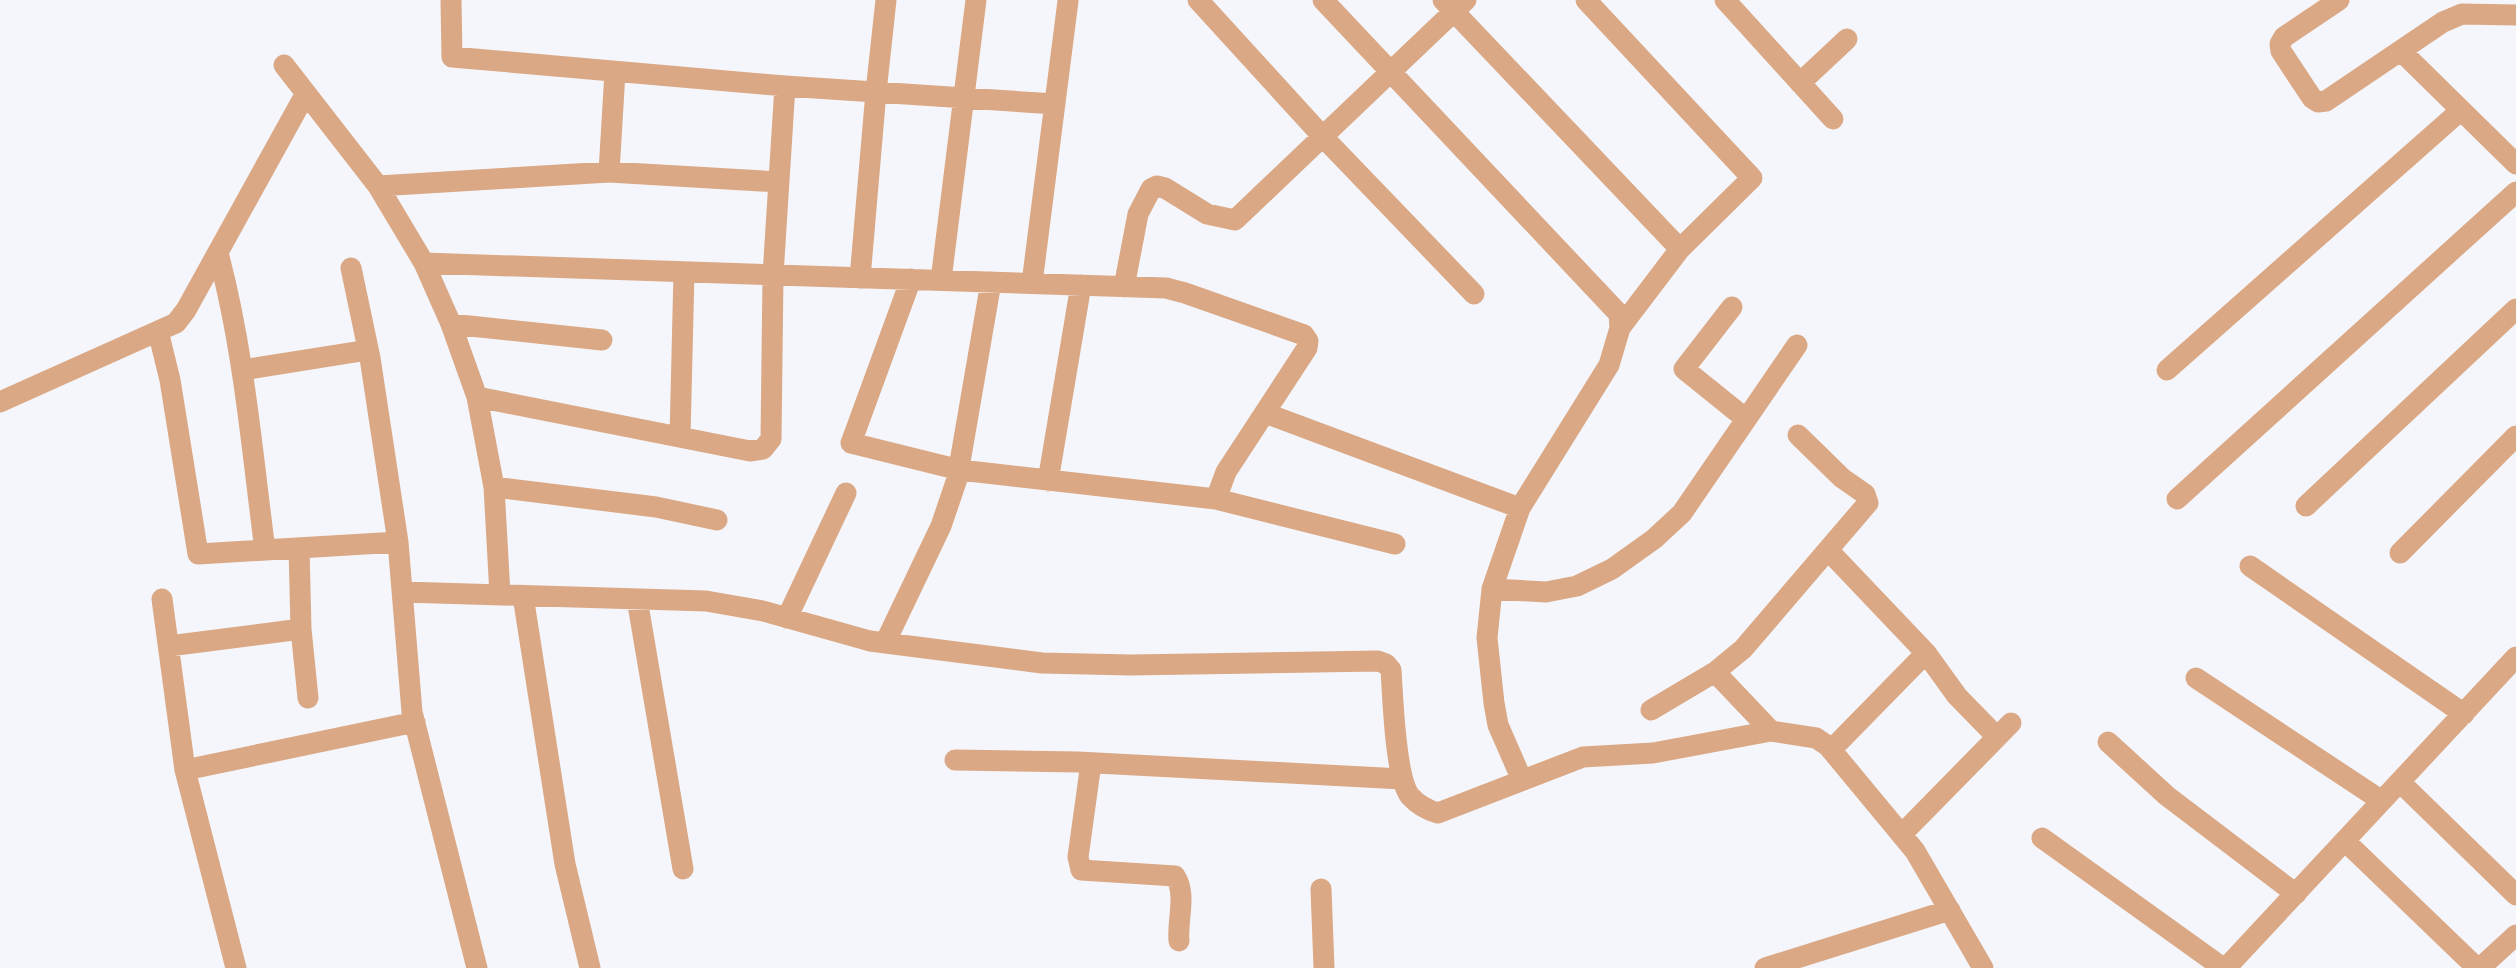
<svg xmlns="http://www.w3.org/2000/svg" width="2516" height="968" font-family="'IBM Plex Serif',serif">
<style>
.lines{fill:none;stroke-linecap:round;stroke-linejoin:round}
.minor{stroke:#daa885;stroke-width:21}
</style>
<rect width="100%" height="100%" fill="#f5f6fb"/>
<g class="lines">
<path class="minor" d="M451 0 452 57 785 86 1055 104
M1198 0 1324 138 1474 294
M1323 0 1619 314 1620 328 1609 365 1520 508 1492 589 1487 638 1494 703 1498 725 1522 780
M1443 0 1680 249
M1586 0 1752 178 1680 249 1620 328
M1725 0 1833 119
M2339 0 2284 37 2280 44 2281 51 2312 98 2318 102 2326 101 2443 22 2462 14 2516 15
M2401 51 2516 164
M284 65 378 186 424 263 451 324 477 397 494 487 500 595
M1800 83 1847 39
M609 172 615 72
M378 186 609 172 779 182
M218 253C244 350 252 451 265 550
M424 263 1166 288 1185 293 1304 335 1308 341 1307 348 1226 472 1216 499
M351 268 370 358 398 542 412 712 477 968
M860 278 876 92 886 0
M941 280 976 0
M991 282 960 462V470L1216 499 1395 544
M1032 283 1068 1
M1124 287 1138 214 1151 189 1157 186 1165 188 1207 214 1235 220 1466 0
M1732 307 1684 369 1746 419
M451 324 602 340
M158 331 170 380 198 554 398 542
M242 370 368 350
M2167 370 2460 111
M477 397 750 451 763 449 771 439 773 275 785 86
M0 402 176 323 186 310 306 93
M1265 413 1520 508
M680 437 684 272
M1048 481 1081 285
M494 487 656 507 717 520
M2177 499 2516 192
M2306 506 2516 309
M299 548 301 629 308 698
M1828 550 1926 653 1957 696 1997 737
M2400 553 2516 436
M2250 566 2464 714
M1492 589 1546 592 1577 586 1612 569 1654 539 1682 513 1797 345
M403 592 706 601 763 611 870 641 1042 663 1130 665 1378 661 1386 664 1391 670C1393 698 1395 777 1410 796 1418 805 1427 810 1438 813L1583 757 1653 753 1771 731 1816 738 1828 746 1915 851 1983 968
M523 596 565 864 590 968
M162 599 185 770 236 968
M637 599 683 869
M787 618 846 493
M885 643 941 526 960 470 851 443 911 279
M169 646 301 629
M1715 672 1771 731
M2196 678 2382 801
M1651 710 1715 672 1743 649 1868 503 1865 494 1842 478 1798 435
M2108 742 2167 796 2296 894
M1831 750 1926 653
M955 760 1078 762 1402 779
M1091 763 1078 857 1081 870 1175 876C1187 894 1177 920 1179 941
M185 770 415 722
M2400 782 2516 895
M1902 834 2011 723
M2042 838 2223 968
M2345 841 2477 968
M1321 889 1324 968
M1765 968 1950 910
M2226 968 2516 657
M2480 968 2516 935"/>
</g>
</svg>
